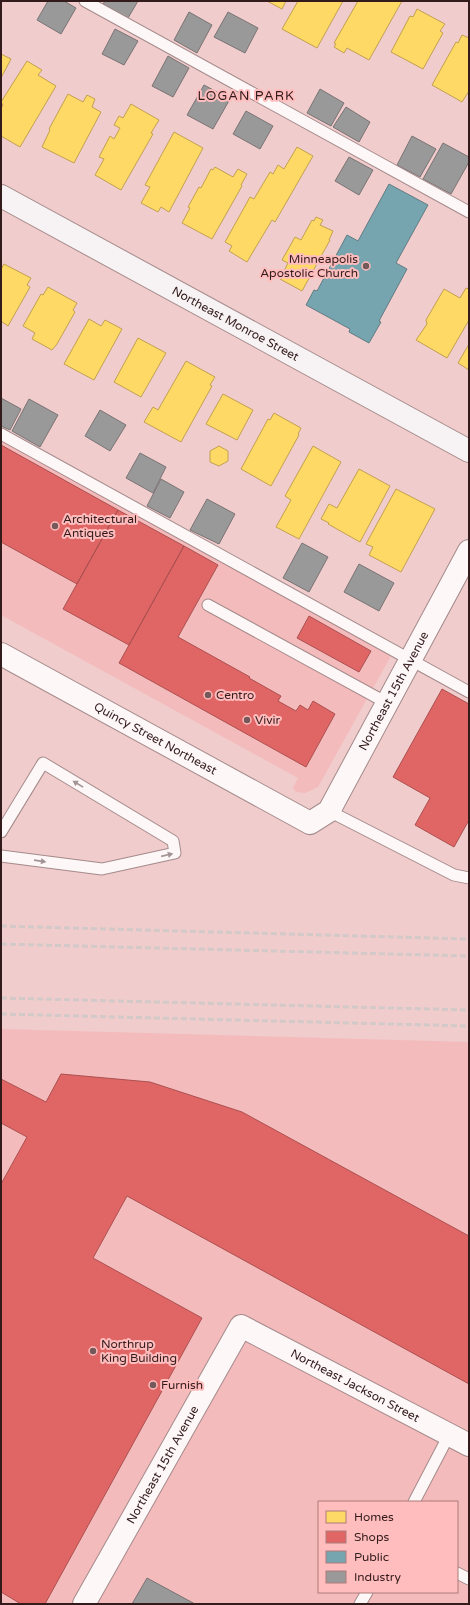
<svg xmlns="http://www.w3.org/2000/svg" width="470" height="1605" font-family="'Varela Round',sans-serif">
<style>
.built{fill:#f4bbbc;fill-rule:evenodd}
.homes{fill:#ffd966;stroke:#c2a050}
.shops{fill:#e06666;stroke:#ac5050}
.public{fill:#76a5af;stroke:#627c83}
.industry{fill:#999;stroke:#7a7374}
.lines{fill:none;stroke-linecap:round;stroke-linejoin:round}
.lane-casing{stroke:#a58a8b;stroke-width:13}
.street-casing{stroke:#a58a8b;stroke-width:24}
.secondary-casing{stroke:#a58a8b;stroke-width:24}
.lane{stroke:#fdf7f7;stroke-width:11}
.street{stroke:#fdf7f7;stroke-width:22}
.secondary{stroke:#f7f2f3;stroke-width:22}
.rail{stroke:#d3c9c9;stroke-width:3;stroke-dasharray:6 3;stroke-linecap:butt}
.oneway{fill:#a29494}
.poi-dot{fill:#75595a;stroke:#ffbdbd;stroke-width:1.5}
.labels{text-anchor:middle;stroke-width:4;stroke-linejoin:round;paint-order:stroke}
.poi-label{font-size:12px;fill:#331b1c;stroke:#ffbdbd;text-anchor:start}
.street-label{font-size:12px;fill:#331b1c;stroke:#ffbdbd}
.neighbourhood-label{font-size:13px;letter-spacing:1px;fill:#331b1c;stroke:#ffbdbd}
</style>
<rect width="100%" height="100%" fill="#f0cccc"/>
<path class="built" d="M1 438 392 654 318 787 305 793 296 792 293 788 298 778 1 615Z
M1 1029 469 1042V1604H1ZM319 1502H457V1592H319Z"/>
<path class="homes" d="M267 1H286L282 9Z
M298 1H343L317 48 282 29Z
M358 1H402L369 60 347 48 344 53 334 47 336 44 334 43Z
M417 9 445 24 440 31 443 33 423 69 391 52 410 16 413 17Z
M462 35 469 38V91L462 102 432 85 456 42 458 43Z
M1 54 11 59 1 78Z
M27 61 42 70 38 75 56 86 20 147 1 136V108L3 105 1 102Z
M68 94 83 102 87 95 95 99 92 107 101 112 74 163 42 147 50 130 49 129Z
M131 104 159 120 151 133 153 134 121 190 95 175 104 159 99 157 110 136 114 139 120 128 114 125 119 116 123 118Z
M174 132 203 148 169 212 161 207 158 212 141 203 150 187 145 185Z
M297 147 313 156 275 222 272 220 247 262 229 251 232 246 225 242 250 197 254 199 270 172 273 174 278 165 284 169Z
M215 167 233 177 238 169 247 174 241 185 242 186 212 239 182 223 190 208 188 207 199 187 201 188 211 169 213 170Z
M316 217 323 220 320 225 333 231 329 240H330L302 291 280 279 288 263 282 260 295 237 301 240 312 220 314 221Z
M4 264 31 278 27 285 30 287 8 326 1 321V269Z
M48 287 77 303 73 310 75 312 57 344 52 350 32 339 35 333 23 326 41 294 43 295Z
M466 288 469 289V320L447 358 416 340 427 324 426 320 444 289 460 298Z
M89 319 101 326 105 320 122 329 94 380 64 364Z
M138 338 166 353 141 397 114 382Z
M469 344V370L458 363Z
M186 361 215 377 210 385 212 386 181 442 144 422 153 407 158 410Z
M223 394 253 410 237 440 206 424Z
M274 413 301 428 298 434 299 435 271 486 241 469 268 419 270 420Z
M219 446 228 451V461L219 466 210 462V451Z
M313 446 341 462 299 539 276 527 291 500 285 496Z
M359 469 390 486 360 542 328 524 329 523 321 519 329 504 337 508Z
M396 489 435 509 401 572 369 555 373 547 366 544Z"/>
<path class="shops" d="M1 445 118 510 77 584 1 542Z
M118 510 184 546 129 645 63 609Z
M184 546 218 565 178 637 250 677 249 678 281 696 278 701 296 711 300 705 308 710 313 701 335 714 306 767 119 663Z
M309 616 371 651 359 672 297 638Z
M442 689 469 704V820L454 847 415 825 430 798 393 777Z
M61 1074 150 1082 242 1112 469 1236V1384L127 1196 93 1258 202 1318 45 1604H21L1 1592V1184L27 1137 1 1123V1079L46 1102Z"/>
<path class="public" d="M389 184 428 205 396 263 407 269 379 321 381 322 369 343 349 332 350 329 306 305 314 290 317 291 347 235 358 241Z"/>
<path class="industry" d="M48 1H64L76 8 61 34 37 20Z
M105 1H138L128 18 103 4Z
M189 12 212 25 197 53 174 40Z
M228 12 258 28 245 53 214 37Z
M115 29 138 41 124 65 102 54Z
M168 56 189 68 173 97 152 86Z
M204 85 230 99 213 129 187 115Z
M320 89 344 103 331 126 307 113Z
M346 107 370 122 359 142 333 127Z
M246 111 273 126 260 149 233 134Z
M412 136 436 149 420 177 397 165Z
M443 143 469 157V162L451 194 423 179Z
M349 157 373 170 359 195 335 181Z
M1 398 21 409 10 430 1 426Z
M29 399 58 415 40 447 12 431Z
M100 410 126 425 110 451 85 436Z
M140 453 166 467 153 493 126 478Z
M161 479 184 492 170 518 147 506Z
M207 499 235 514 219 544 190 530Z
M302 543 328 557 309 592 283 578Z
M359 564 394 583 379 611 344 592Z
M147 1578 195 1604H132Z"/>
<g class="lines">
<g class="lane-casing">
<path id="lane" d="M85 1 469 212
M1 434 469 692
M208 605 387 703
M329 811 454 875 469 878
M1 832 43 763 173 841 175 853 102 869 1 856
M414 1502 449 1435
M457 1573 469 1579
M360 1604 367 1592"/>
</g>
<g class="street-casing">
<g id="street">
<path id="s1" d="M1 654 310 823 329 811 469 551"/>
<path id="s2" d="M84 1604 241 1326 469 1445"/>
</g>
</g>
<g class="secondary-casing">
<g id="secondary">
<path id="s3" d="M1 196 469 451"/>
</g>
</g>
<use href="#lane" class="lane"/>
<use href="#street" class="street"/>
<use href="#secondary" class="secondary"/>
<path class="rail" d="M1 926 469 939
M1 944 469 956
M1 998 469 1010
M1 1014 469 1026"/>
</g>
<defs><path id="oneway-solid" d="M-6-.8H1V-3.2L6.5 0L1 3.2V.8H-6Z"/></defs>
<g class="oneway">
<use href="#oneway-solid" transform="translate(78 784) rotate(-149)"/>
<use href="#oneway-solid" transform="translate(167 855) rotate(-13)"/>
<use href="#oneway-solid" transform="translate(40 861) rotate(8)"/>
</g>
<g class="poi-dot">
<circle cx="366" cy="266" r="4"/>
<circle cx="55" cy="526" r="4"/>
<circle cx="208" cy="695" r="4"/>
<circle cx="247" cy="720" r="4"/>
<circle cx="93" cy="1351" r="4"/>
<circle cx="153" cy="1385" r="4"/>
</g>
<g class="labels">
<g class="poi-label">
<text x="358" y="263" text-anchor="end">Minneapolis<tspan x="358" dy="14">Apostolic Church</tspan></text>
<text x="63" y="523">Architectural<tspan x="63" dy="14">Antiques</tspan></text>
<text x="216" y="699">Centro</text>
<text x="255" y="724">Vivir</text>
<text x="101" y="1348">Northrup<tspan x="101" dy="14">King Building</tspan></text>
<text x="161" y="1389">Furnish</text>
</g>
<g class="street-label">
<text dy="4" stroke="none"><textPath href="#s3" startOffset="267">Northeast Monroe Street</textPath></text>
<text dy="4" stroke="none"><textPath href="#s1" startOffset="511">Northeast 15th Avenue</textPath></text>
<text dy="4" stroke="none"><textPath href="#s1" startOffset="176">Quincy Street Northeast</textPath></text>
<text dy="4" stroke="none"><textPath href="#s2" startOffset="448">Northeast Jackson Street</textPath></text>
<text dy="4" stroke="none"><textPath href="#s2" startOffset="160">Northeast 15th Avenue</textPath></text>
</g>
<g class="neighbourhood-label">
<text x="246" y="100">LOGAN PARK</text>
</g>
</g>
<rect width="470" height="1605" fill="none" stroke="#331b1c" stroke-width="4"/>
<rect x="318" y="1501" width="140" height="92" fill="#ffbdbd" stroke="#ad7c7d"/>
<rect x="326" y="1511" width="20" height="12" fill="#ffd966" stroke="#ad7c7d"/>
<text x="354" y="1521" font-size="12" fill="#331b1c">Homes</text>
<rect x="326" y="1531" width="20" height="12" fill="#e06666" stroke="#ad7c7d"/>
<text x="354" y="1541" font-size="12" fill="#331b1c">Shops</text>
<rect x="326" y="1551" width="20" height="12" fill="#76a5af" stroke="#ad7c7d"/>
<text x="354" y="1561" font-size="12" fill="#331b1c">Public</text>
<rect x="326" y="1571" width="20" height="12" fill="#999999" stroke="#ad7c7d"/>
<text x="354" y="1581" font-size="12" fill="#331b1c">Industry</text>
</svg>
